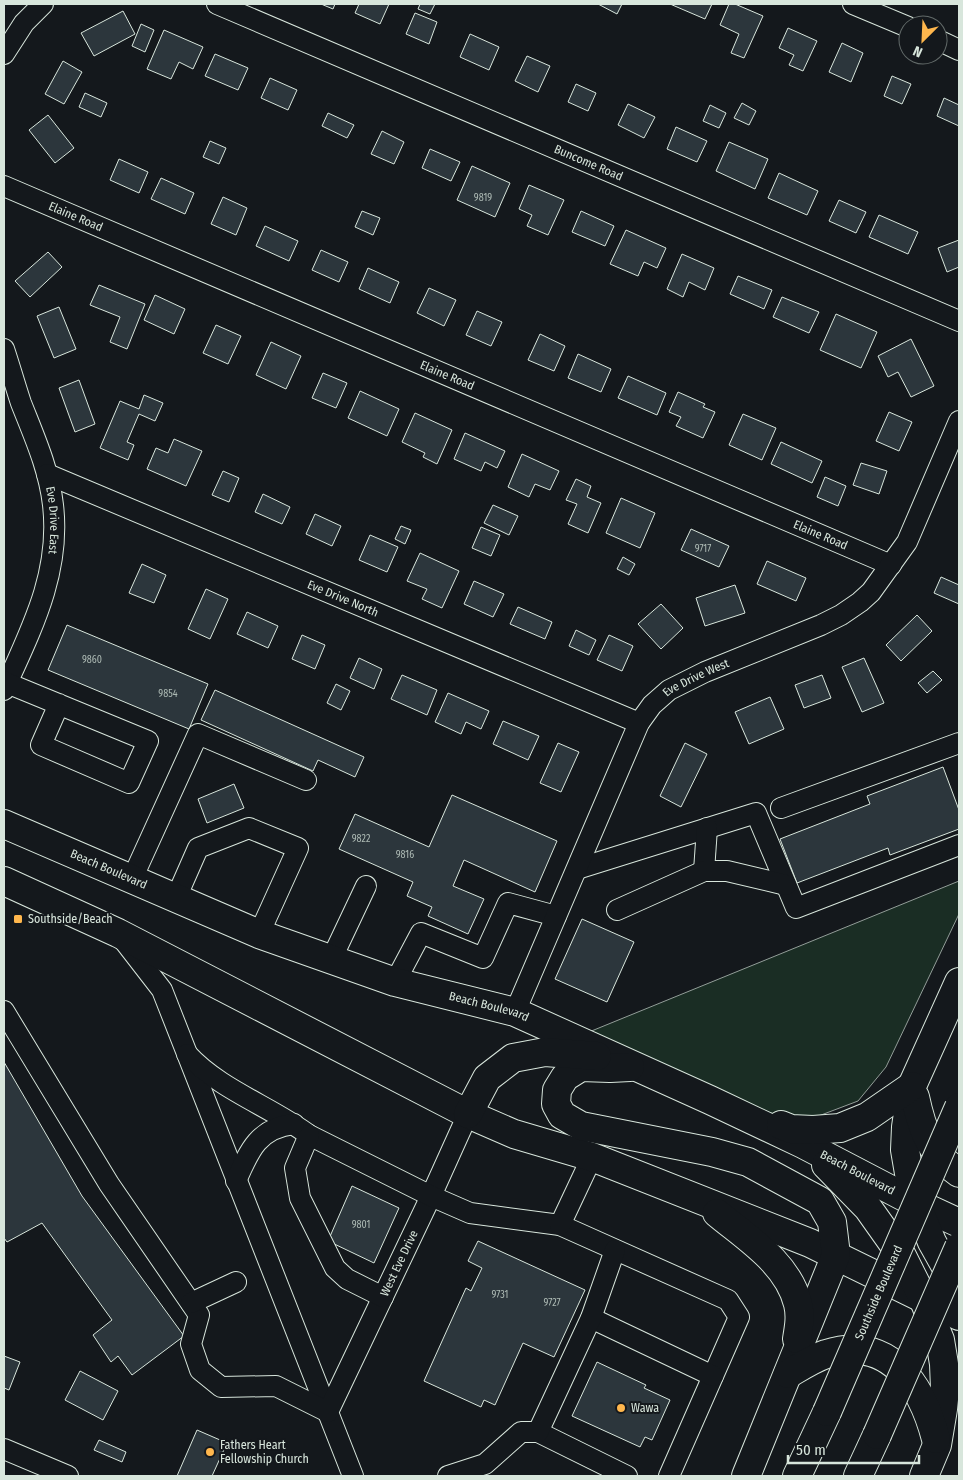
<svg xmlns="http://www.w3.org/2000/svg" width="963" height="1480" font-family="'Fira Sans Condensed',sans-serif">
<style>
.green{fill:#1a2d24;stroke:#939e99}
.building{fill:#2c363c;stroke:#d8e6dc}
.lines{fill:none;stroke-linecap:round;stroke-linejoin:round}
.minor-casing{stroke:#d8e6dc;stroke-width:22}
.highway-casing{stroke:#d8e6dc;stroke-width:30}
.minor{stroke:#14181c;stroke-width:20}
.highway{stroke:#14181c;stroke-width:28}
.highway-bridge-casing{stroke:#d8e6dc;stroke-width:30;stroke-linecap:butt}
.highway-bridge{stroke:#14181c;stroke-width:28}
.poi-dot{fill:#ffb74d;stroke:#14181c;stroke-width:2}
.labels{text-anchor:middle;stroke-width:4;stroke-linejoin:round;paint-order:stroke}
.number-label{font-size:10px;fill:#adbab4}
.street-label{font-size:12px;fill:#d8e6dc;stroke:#14181c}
.poi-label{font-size:12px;fill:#d8e6dc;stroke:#14181c;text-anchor:start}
</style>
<rect width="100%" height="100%" fill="#14181c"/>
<path class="green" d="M959 881V914L886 1067 858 1101 800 1123 751 1106 589 1032Z"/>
<path class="building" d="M321 4H335L333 9Z
M359 4H389L380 24 355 13Z
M420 4H435L430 14 418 9Z
M598 4H622L617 14Z
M670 4H712L705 19Z
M729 4H735L763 16 744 58 731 53 739 34 720 25Z
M123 11 135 34 94 56 81 33Z
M415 13 437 22 429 44 406 34Z
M141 24 154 30 145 52 132 46Z
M788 28 817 41 803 71 789 65 794 55 779 48Z
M164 30 203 47 193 69 179 62 171 79 147 69Z
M470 34 499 47 489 70 460 57Z
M842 43 863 53 851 82 829 72Z
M215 54 248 68 238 90 205 76Z
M527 56 550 66 538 92 515 81Z
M63 61 82 72 64 104 45 94Z
M892 76 911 84 902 104 884 96Z
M270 78 297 90 288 110 261 98Z
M576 84 596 93 588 111 568 102Z
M85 93 107 103 101 117 79 107Z
M944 98 959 105V126L937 116Z
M742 103 756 111 749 125 734 118Z
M628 104 655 117 644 138 618 125Z
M710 105 726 113 719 128 703 121Z
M328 113 354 125 347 138 322 126Z
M48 115 74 148 55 163 29 130Z
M676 127 707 141 697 162 667 149Z
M382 131 404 142 394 164 371 154Z
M210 141 226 148 219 164 203 157Z
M729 142 768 159 755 189 716 171Z
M430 149 460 162 451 181 422 168Z
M119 159 148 172 139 193 110 180Z
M472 166 510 183 495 217 457 200Z
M779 173 818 191 807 215 768 198Z
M161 178 194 193 185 214 151 199Z
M529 185 564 200 548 235 527 226 532 215 519 209Z
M223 197 247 208 236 235 211 224Z
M839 200 866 212 856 233 829 221Z
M362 211 380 218 373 235 355 227Z
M581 211 614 226 605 246 572 232Z
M879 215 918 232 908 254 869 237Z
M265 226 298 241 289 261 256 246Z
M626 230 666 248 657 268 644 262 638 276 610 264Z
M959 240V267L947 272 938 248Z
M321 250 348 262 339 282 312 270Z
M48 252 62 267 30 297 15 281Z
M682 254 714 268 705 290 689 282 683 297 667 289Z
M368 268 399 282 390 303 359 289Z
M738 276 772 290 764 309 730 294Z
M99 285 145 304 127 349 110 342 120 317 90 305Z
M429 288 456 300 444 326 417 313Z
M155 295 185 309 174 334 144 320Z
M782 297 819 312 809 333 773 317Z
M59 307 76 349 54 358 37 316Z
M477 311 502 322 491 346 466 335Z
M836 314 877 332 861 368 820 350Z
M216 325 241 336 228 364 203 353Z
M540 334 565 346 554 371 528 360Z
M911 339 934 386 911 397 898 372 888 377 878 356Z
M271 342 301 356 286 389 256 375Z
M578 354 611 369 601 392 568 378Z
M323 373 347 383 336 408 312 398Z
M628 376 666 393 657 415 618 398Z
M79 380 95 424 75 432 59 388Z
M360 391 399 409 387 436 348 418Z
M678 392 705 404 703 407 715 412 703 438 676 426 681 417 669 412Z
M144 395 163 403 155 421 139 414 127 442 134 445 128 460 100 448 120 401 139 409Z
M889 412 912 422 899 451 876 441Z
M415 413 452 430 437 464 423 457 425 453 402 442Z
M743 414 776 428 762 460 729 445Z
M465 433 505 451 497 468 485 462 481 471 454 459Z
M174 439 202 451 186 486 147 469 156 448 168 453Z
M781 442 822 461 812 483 771 464Z
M522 454 559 471 550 490 535 484 529 497 508 487Z
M861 463 887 471 879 494 853 485Z
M223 471 239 478 229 502 212 495Z
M825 477 846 486 838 506 817 497Z
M576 479 591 486 587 497 601 503 588 533 568 524 577 504 566 500Z
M263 494 290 507 282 524 255 512Z
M621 498 655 513 640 548 606 533Z
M493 505 518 516 509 535 484 523Z
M315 514 341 526 332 546 306 534Z
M401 526 411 530 405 544 395 539Z
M481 527 500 535 491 556 472 548Z
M691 529 729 546 719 567 681 550Z
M370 535 398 547 387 572 359 560Z
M420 553 459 571 442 608 422 599 427 589 407 581Z
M623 557 635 564 629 575 617 569Z
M767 561 806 578 796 601 757 584Z
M142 564 166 575 154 603 129 593Z
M941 577 959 585V604L934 593Z
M474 581 504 594 493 617 464 604Z
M735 585 745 613 705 626 696 598Z
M206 589 228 599 210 639 188 629Z
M661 604 683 628 661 649 638 624Z
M518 607 552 622 545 639 510 624Z
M247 612 278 626 268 648 237 634Z
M917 615 932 631 901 661 886 645Z
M67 625 208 684 189 729 48 670Z
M576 630 596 640 589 655 569 646Z
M302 635 325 645 315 669 292 659Z
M609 635 633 646 622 671 597 660Z
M359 658 382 669 374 689 350 678Z
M864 658 884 703 862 712 842 667Z
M933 671 942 680 927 693 918 683Z
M402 675 437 690 427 715 391 699Z
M822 675 831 698 804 708 795 685Z
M336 684 350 691 341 710 327 703Z
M215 690 364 757 355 777 318 760 313 771 201 720Z
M448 693 489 711 481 729 466 722 461 734 435 722Z
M770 697 784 729 749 744 735 712Z
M503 721 539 736 528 760 493 744Z
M558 743 579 752 561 792 540 783Z
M685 743 707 754 681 807 660 796Z
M943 767 959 810V829L890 855 888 848 797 883 780 839 870 804 867 796Z
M234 784 244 808 207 823 198 799Z
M452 795 557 841 535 892 464 860 453 886 484 899 468 934 428 916 432 907 407 896 413 882 339 849 355 814 429 847Z
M582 919 634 942 607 1002 555 979Z
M4 1062 82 1196 184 1336 132 1375 118 1356 111 1362 93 1335 112 1320 42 1223 7 1242 4 1238Z
M352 1186 399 1208 374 1263 328 1241Z
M478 1241 585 1290 554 1357 523 1343 495 1405 484 1400 481 1407 424 1381 466 1288 471 1291 482 1268 468 1261Z
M4 1356 20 1362 9 1390 4 1388Z
M597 1362 646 1385 644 1388 670 1400 652 1440 645 1437 640 1447 572 1416Z
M80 1371 118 1391 103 1420 65 1400Z
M197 1430 227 1443 212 1476H177Z
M99 1440 126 1452 122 1462 94 1450Z"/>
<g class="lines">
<g class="minor-casing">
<g id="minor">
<path id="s1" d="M217 4 959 321"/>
<path d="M853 4 908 27"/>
<path d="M938 40 959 50"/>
<path d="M4 54 24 23 43 4"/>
<path id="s2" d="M4 186 891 565"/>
<path id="s3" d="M4 349C10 367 15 385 21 403 34 436 49 469 53 505 61 573 31 630 4 690"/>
<path id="s4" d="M47 474 639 723"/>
<path d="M4 681 7 683 148 741 129 783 41 745 59 704"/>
<path d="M781 808 959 743"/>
<path d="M577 869 756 813 796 908 959 845"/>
<path d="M704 871 707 828"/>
<path d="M132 879 198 734 306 780"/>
<path d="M176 898 198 848 249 828 298 848 259 934"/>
<path d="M617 910 704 871H727L786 885"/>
<path d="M121 937 162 990 353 1476"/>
<path d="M331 960 366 886"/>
<path d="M395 982 421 933 483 958 508 903 556 916"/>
<path id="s5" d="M4 1011 109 1184 199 1315 191 1344 200 1370 221 1387 276 1386 328 1412 431 1196 468 1114"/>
<path id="s6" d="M515 1012 639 723 652 705 669 690 705 672 821 625 841 615 860 602 871 592 907 542 959 421"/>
<path d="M187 1054C220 1090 270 1106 309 1135L431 1196 470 1213 560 1225 728 1300 739 1317 669 1476"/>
<path d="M309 1135 295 1168 300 1198 335 1268 347 1279 383 1297"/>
<path d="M236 1181C249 1151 258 1128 294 1124"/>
<path d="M560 1225 592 1157"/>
<path d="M191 1303 236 1282"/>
<path d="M591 1318 713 1376"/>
<path d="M538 1432 627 1476"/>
<path d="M4 1449 68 1476"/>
<path d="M448 1476 485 1464 521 1432H538L591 1318 615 1250"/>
</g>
</g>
<g class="highway-casing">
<g id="highway">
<path id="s7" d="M4 824 259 934 395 982 515 1012 710 1100 803 1144 916 1203 959 1223"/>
<path d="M4 881 118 933 468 1114 514 1134 592 1157 810 1243 959 1316"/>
<path d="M959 982 912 1086 906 1127 905 1150 912 1191 916 1203 932 1242 959 1290"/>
<path d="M630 1067 610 1068 581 1067 565 1077 557 1090 556 1104 562 1115 581 1126 712 1152 748 1162 820 1201 832 1222 836 1255 746 1476"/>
<path d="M915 1097C922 1130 930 1153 959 1173"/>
<path d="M468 1114 487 1078 513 1058 545 1052 597 1056"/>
<path d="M781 1125 791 1129 813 1130 840 1128 867 1117 912 1086"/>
<path d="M826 1165 868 1208 902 1256 923 1298 940 1340 944 1364 945 1389 943 1409 937 1445 924 1476"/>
<path d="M717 1213C747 1238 788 1263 798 1304 801 1316 799 1327 797 1339"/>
<path d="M788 1374C800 1367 812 1359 826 1354 889 1334 922 1385 936 1439"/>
<path d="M797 1476 827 1412"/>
<path d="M858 1476 877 1435"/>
</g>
</g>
<use href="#minor" class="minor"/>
<use href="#highway" class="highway"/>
<g class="highway-bridge-casing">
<g id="highway-bridge">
<path id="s8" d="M827 1412 959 1107"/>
<path d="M877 1435 959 1247"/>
</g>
</g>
<use href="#highway-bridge" class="highway-bridge"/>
</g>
<g class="poi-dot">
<rect x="13" y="914" width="10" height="10" rx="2.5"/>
<circle cx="621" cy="1408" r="5"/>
<circle cx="210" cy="1452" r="5"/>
</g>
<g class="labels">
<g class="number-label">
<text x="483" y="201">9819</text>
<text x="703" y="552">9717</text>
<text x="92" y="663">9860</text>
<text x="168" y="697">9854</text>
<text x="361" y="842">9822</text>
<text x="405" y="858">9816</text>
<text x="361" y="1228">9801</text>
<text x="500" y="1298">9731</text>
<text x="552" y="1306">9727</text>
</g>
<g class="street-label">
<text dy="4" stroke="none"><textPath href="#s1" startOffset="404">Buncome Road</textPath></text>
<text dy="4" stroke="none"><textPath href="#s2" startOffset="78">Elaine Road</textPath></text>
<text dy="4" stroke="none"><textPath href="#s2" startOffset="482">Elaine Road</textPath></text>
<text dy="4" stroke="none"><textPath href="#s3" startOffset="179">Eve Drive East</textPath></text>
<text dy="4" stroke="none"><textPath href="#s2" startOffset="888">Elaine Road</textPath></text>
<text dy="4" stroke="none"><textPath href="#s4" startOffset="321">Eve Drive North</textPath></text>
<text dy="4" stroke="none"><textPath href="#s6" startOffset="389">Eve Drive West</textPath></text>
<text dy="4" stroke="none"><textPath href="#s7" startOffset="114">Beach Boulevard</textPath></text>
<text dy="4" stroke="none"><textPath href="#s7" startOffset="519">Beach Boulevard</textPath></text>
<text dy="4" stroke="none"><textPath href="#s7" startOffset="924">Beach Boulevard</textPath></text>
<text dy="4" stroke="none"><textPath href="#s5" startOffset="724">West Eve Drive</textPath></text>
<text dy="4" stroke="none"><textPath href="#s8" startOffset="130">Southside Boulevard</textPath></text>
</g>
<g class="poi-label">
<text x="28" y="923">Southside/Beach</text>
<text x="631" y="1412">Wawa</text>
<text x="220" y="1449">Fathers Heart<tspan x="220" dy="14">Fellowship Church</tspan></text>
</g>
</g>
<rect width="963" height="1480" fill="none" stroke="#d8e6dc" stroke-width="10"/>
<g transform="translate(923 40) rotate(204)"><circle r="24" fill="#14181c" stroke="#626a69"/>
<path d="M0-4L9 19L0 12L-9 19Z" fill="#ffb74d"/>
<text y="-8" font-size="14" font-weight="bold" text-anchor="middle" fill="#d8e6dc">N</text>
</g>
<path d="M788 1455v8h131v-8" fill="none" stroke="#d8e6dc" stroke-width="2.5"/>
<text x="796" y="1455" font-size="15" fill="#d8e6dc" stroke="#14181c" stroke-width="4" paint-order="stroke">50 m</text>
</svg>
